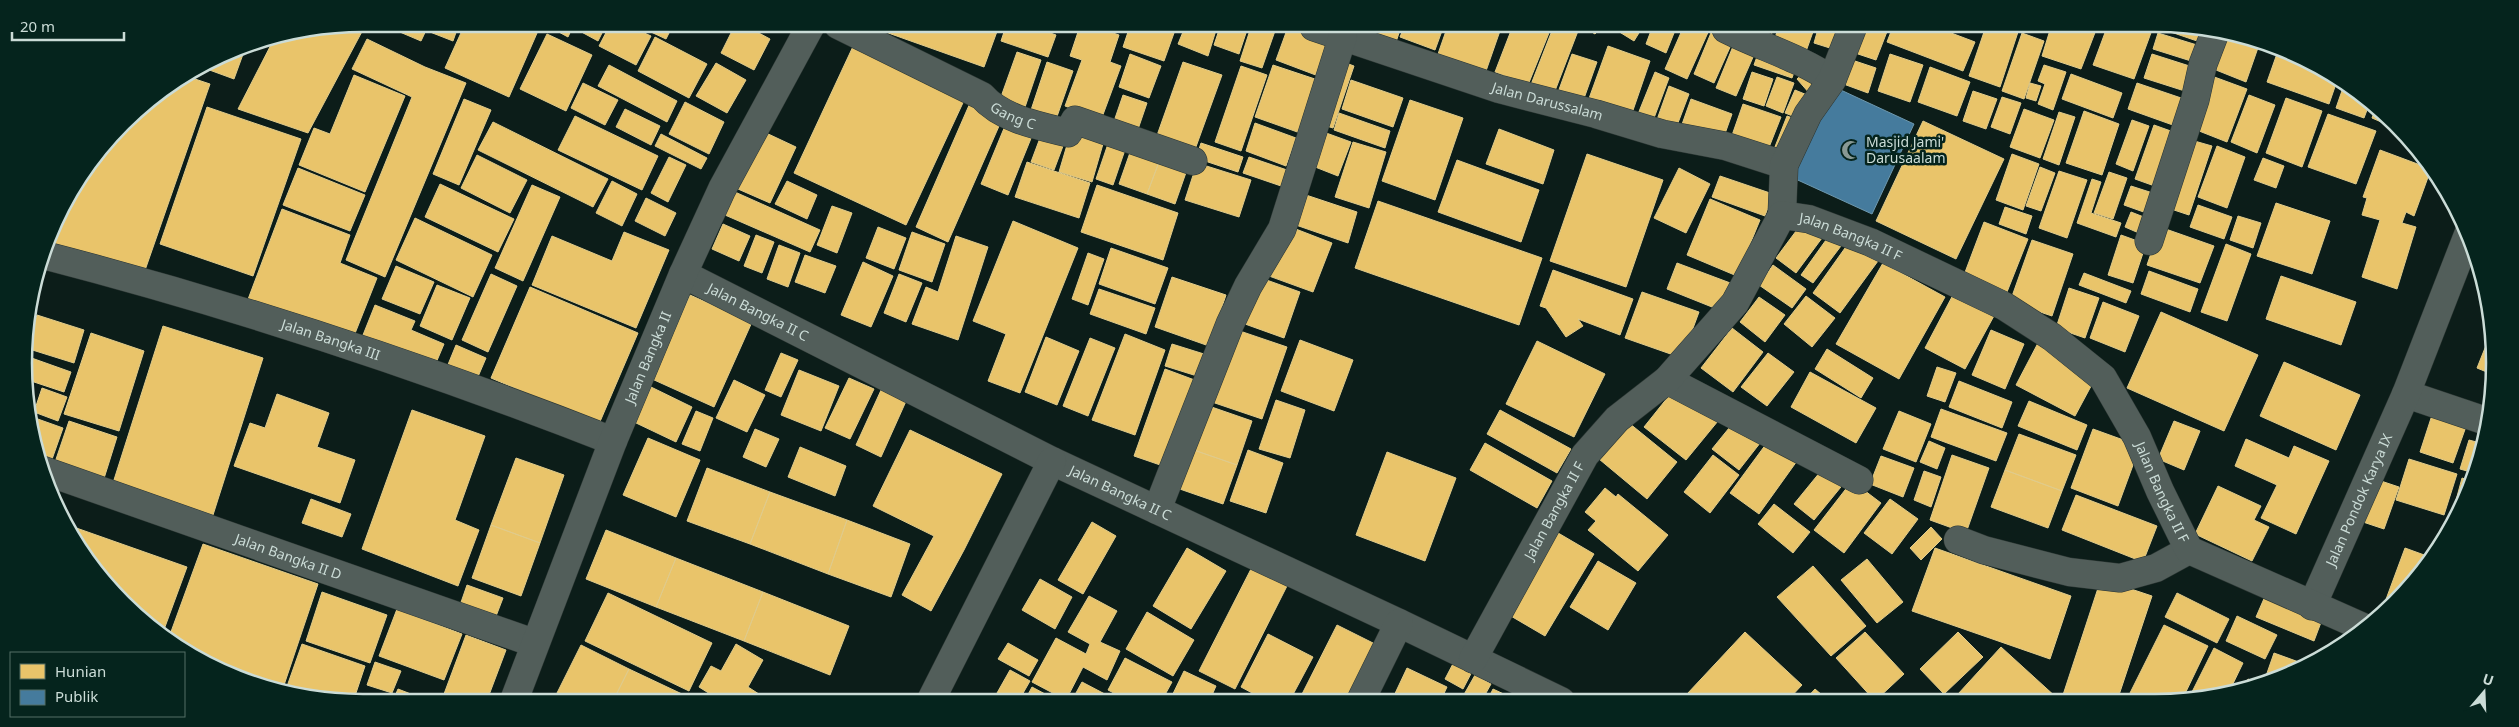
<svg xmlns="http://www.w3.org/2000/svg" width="2519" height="727" font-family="'Noto Sans',sans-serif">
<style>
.homes{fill:#e9c46a;stroke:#e0cb8b}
.public{fill:#457b9d;stroke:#6d98ae}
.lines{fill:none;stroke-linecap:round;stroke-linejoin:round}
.minor-casing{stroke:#2b3633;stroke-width:29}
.minor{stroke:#525e5a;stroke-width:28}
.labels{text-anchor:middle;stroke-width:5;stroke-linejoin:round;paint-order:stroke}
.street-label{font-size:14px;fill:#cbdcd7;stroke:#05241d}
.poi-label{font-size:14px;fill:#cbdcd7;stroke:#05241d;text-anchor:start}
.rim{fill:none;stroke:#cbdcd7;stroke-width:2.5}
</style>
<rect width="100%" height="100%" fill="#0c1d19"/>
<path class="homes" d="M366 24 308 133 238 109 275 37 297 30Z
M381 24H429L421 41Z
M434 24H459L453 41 430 32Z
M465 24H541L509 97 445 68Z
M544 24H574L568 37Z
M578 24 606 25 598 41 576 29Z
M610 25H627L651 36 636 65 599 46Z
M636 25H673L666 39Z
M735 25H744L770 39 754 70 721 53Z
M878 26H999L984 67 877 29Z
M1006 26H1031L1056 35 1048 57 1001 41Z
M1046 26H1061L1059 31Z
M1080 26H1093L1119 35 1110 62 1121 66 1101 120 1065 106 1082 60 1070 56Z
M1107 26H1122L1120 31Z
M1130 26 1155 27 1174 33 1164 61 1123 47Z
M1185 27H1217L1208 56 1178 44Z
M1220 27H1248L1239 54 1214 45Z
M1251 27 1276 28 1262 68 1240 61Z
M1288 27H1305L1336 38 1321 77 1276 60Z
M1368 27H1401L1394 48 1365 37Z
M1404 27 1443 28 1435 50 1400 37Z
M1447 28H1501L1486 71 1438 54Z
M1512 28H1551L1528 85 1495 72Z
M1553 28H1571L1578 31 1553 96 1530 87Z
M1585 28H1600L1595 34Z
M1613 28H1642L1634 41Z
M1652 28H1676L1666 53 1646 44Z
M1683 28H1710L1687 79 1665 69Z
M1713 28 1735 36 1714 83 1694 74Z
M1741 29H1773L1770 39Z
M1778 29H1814L1804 57 1772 46Z
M1818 29 1838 31 1833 49 1814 43Z
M1858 29H1888L1876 60 1849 51Z
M1892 29H1947L1946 31 1975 42 1963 71 1887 42Z
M1985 29H2010L2018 32 2000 87 1969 76Z
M2050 30H2096L2081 69 2042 56Z
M2106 30H2152L2134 79 2093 65Z
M2165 30H2204L2200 42Z
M2222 30 2260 42 2246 82 2206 66Z
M2022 33 2044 41 2024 99 2002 91Z
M2158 33 2197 45 2191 61 2153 49Z
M547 34 592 55 566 111 520 89Z
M655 37 707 64 689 98 638 71Z
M367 39 425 67 466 83 385 277 346 260 412 97 352 69Z
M1736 39 1757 48 1736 96 1716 88Z
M856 40 968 92 906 225 794 173Z
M246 46 234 79 204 68 234 50Z
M1608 46 1650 61 1630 119 1587 104Z
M1760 48 1798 61 1792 78 1754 65Z
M2279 48 2338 78 2329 104 2267 82Z
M1017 52 1041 60 1022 116 997 108Z
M1130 54 1161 66 1149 98 1119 87Z
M1572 54 1597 62 1582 104 1557 95Z
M1890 54 1923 65 1910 102 1878 91Z
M2152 54 2199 69 2191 93 2144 78Z
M1846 58 1876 68 1868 93 1838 82Z
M1338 60 1354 66 1333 128 1317 123Z
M1047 62 1073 71 1054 125 1029 116Z
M1183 62 1222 75 1193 155 1155 141Z
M716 63 746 80 727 113 696 96Z
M609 65 677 101 667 122 598 86Z
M1273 65 1321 81 1303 134 1255 117Z
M2044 65 2066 72 2053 110 2038 104 2045 84 2038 81Z
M1241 66 1267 75 1241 151 1215 142Z
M1810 67 1823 83 1810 94 1797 79Z
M1930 67 1970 82 1957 116 1918 102Z
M1655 72 1669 78 1651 126 1636 119Z
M1752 72 1773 79 1764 106 1743 99Z
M2071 74 2122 93 2113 118 2062 99Z
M354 75 405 96 365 192 299 165 314 128 330 134Z
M2209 75 2247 89 2227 142 2189 127Z
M189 77 210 84 143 276 53 245 70 194 94 156 139 108Z
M1777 77 1794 83 1783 113 1766 106Z
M1351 80 1403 98 1393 127 1342 109Z
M2345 82 2370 102 2364 118 2336 108Z
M583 83 618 100 605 125 571 108Z
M2030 83 2041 86 2036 101 2026 98Z
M2137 83 2193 102 2184 129 2128 109Z
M1669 86 1689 94 1673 136 1654 128Z
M1795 90 1812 97 1803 120 1785 113Z
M1973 91 1997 99 1986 129 1963 121Z
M1123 95 1147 103 1135 138 1111 130Z
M2249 95 2275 105 2257 153 2231 142Z
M2002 97 2021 103 2010 134 1991 127Z
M2286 98 2322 111 2302 167 2266 153Z
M464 99 491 110 459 185 433 174Z
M1691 99 1732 114 1721 145 1680 130Z
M1410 100 1463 118 1435 200 1382 181Z
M685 102 724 122 709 154 669 134Z
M970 103 1003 117 948 242 916 227Z
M1743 104 1781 117 1766 155 1730 141Z
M207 107 301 139 253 276 160 244Z
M2376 107 2396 123 2402 131 2372 118Z
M625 109 660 126 651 145 616 127Z
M2024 109 2054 120 2040 158 2010 147Z
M2084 111 2119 124 2102 175 2066 163Z
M2059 112 2075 117 2059 165 2043 159Z
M1339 113 1390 131 1385 148 1334 130Z
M2328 114 2376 131 2356 184 2308 167Z
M575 116 658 156 642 190 558 150Z
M1787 116 1798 120 1771 157Z
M2132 120 2149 126 2133 171 2116 164Z
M1007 121 1034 131 1008 195 981 184Z
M1923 121 2004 159 1956 259 1876 221Z
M493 122 608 179 593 207 478 150Z
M1255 123 1296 138 1286 166 1246 151Z
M2154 125 2182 135 2163 189 2135 179Z
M1072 128 1105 137 1092 182 1059 172Z
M1499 129 1554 150 1543 184 1486 164Z
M1043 130 1066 138 1054 170 1031 162Z
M1318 130 1351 142 1338 176 1305 163Z
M764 132 796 147 770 203 738 189Z
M661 134 707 158 701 169 655 146Z
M1110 138 1127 144 1113 185 1096 179Z
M2184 138 2212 146 2189 215 2162 206Z
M1353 142 1386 152 1369 208 1335 197Z
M1201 143 1243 157 1238 172 1196 158Z
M1133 144 1162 154 1147 194 1119 184Z
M2217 146 2245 157 2227 208 2198 197Z
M2380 150 2431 169 2414 216 2406 212 2402 223 2416 227 2397 289 2362 277 2380 220 2362 215 2367 198 2363 197Z
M1162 154 1189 164 1175 204 1147 194Z
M1587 154 1663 180 1626 287 1550 261Z
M2012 154 2039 164 2023 210 1996 200Z
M477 155 527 180 510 213 461 188Z
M669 157 686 165 668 202 651 193Z
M1249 157 1290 171 1284 187 1243 173Z
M2263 158 2284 166 2276 188 2254 180Z
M1457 160 1539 190 1521 242 1438 212Z
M1027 162 1090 183 1079 218 1015 197Z
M1197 163 1251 180 1239 217 1185 200Z
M2040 167 2055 173 2041 211 2026 206Z
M298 168 365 195 350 231 283 205Z
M1679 168 1710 184 1686 233 1654 218Z
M2059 171 2087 180 2067 238 2039 228Z
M2109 172 2127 178 2113 219 2094 213Z
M1720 176 1773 194 1765 216 1712 197Z
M2092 179 2101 182 2091 213 2121 223 2116 237 2077 223Z
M612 181 637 194 622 226 596 213Z
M787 181 817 195 807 219 775 204Z
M440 184 514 219 498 252 425 217Z
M532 185 560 197 523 281 495 268Z
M1097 185 1178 213 1163 260 1081 232Z
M2131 186 2159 195 2152 215 2124 205Z
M735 192 820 230 810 252 725 215Z
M1300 193 1357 212 1348 243 1290 223Z
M646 198 676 213 665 236 635 221Z
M1710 199 1760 220 1737 276 1687 255Z
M1378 201 1542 258 1519 325 1355 268Z
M2276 203 2330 221 2312 274 2257 256Z
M2198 205 2232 217 2224 239 2190 227Z
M832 206 852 213 837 253 817 245Z
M2005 207 2032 216 2026 234 1999 224Z
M282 209 350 235 340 263 377 278 352 341 247 302Z
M2131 212 2154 221 2148 237 2125 227Z
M2238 216 2261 223 2253 248 2230 240Z
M415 218 492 255 473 297 396 260Z
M1805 219 1825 234 1796 273 1776 258Z
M1013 221 1078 248 1020 393 988 381 1006 334 973 321Z
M1984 222 2028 239 2007 292 1964 275Z
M723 224 750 236 739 261 712 249Z
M1288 226 1332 243 1313 292 1269 276Z
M878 227 906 238 894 269 866 258Z
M2160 227 2214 246 2200 283 2147 265Z
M624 232 669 250 636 328 532 285 552 236 612 261Z
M912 232 945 244 932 282 899 270Z
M1831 233 1844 242 1813 283 1801 275Z
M756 235 774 242 762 273 744 266Z
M2121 235 2146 244 2133 283 2108 275Z
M956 236 988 247 958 340 912 324 926 287 938 292Z
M2032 240 2073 254 2052 316 2010 302Z
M1850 241 1878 261 1840 313 1813 293Z
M2226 244 2251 254 2227 321 2201 312Z
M779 245 800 253 788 287 767 279Z
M1111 248 1168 268 1155 304 1099 284Z
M1088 253 1104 259 1088 305 1072 299Z
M805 255 836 266 825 293 795 282Z
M863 262 893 276 871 327 841 315Z
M1677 263 1733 284 1722 311 1667 289Z
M1883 263 1945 297 1899 379 1836 344Z
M1773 265 1806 289 1792 308 1759 285Z
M396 266 434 282 420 314 382 299Z
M1553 270 1633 299 1620 335 1578 319 1583 326 1566 337 1546 308 1540 306Z
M2149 271 2198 289 2190 312 2141 294Z
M2084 273 2131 291 2126 303 2079 285Z
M491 274 517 286 488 352 462 340Z
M899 274 922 283 906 322 884 313Z
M2281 276 2356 302 2341 345 2266 319Z
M1172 277 1226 295 1209 346 1155 327Z
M1261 278 1300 292 1284 338 1245 324Z
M437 285 470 298 452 340 420 326Z
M530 287 638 333 599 424 491 378Z
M2069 288 2099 298 2085 338 2056 328Z
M1099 289 1155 308 1146 334 1090 314Z
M1642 292 1699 312 1682 358 1625 338Z
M1954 293 1995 314 1965 369 1925 348Z
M690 295 752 322 714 407 652 379Z
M1806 296 1835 318 1812 347 1784 324Z
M1759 297 1785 315 1765 342 1740 322Z
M2103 302 2139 316 2125 352 2090 338Z
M375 305 415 321 411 330 444 344 433 370 361 340Z
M2161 312 2258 355 2224 431 2127 388Z
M37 315 84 330 74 363 26 348Z
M163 326 263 358 213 515 113 483Z
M1231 328 1287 347 1262 419 1206 400Z
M1732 328 1763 352 1733 392 1701 368Z
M1991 330 2024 344 2005 389 1972 375Z
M91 333 144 351 119 431 64 414Z
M2491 333 2495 363 2494 375 2477 368Z
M1125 334 1165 350 1135 435 1092 420Z
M1046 337 1079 351 1057 405 1025 392Z
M1090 338 1115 348 1088 416 1063 406Z
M1300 340 1353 360 1334 411 1281 391Z
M1537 341 1605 374 1574 437 1506 404Z
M2038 343 2097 375 2075 416 2016 385Z
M1172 344 1204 354 1197 376 1165 366Z
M456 345 486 358 477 379 447 367Z
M1827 349 1873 378 1861 398 1815 369Z
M781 353 798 360 781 397 765 390Z
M1768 353 1794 372 1767 406 1741 387Z
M26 356 71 372 64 392 28 380Z
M2284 362 2360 395 2336 450 2260 416Z
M1937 367 1956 373 1945 402 1927 396Z
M1165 369 1200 382 1169 468 1134 456Z
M799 370 839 386 821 431 781 415Z
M1810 372 1876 408 1856 443 1791 407Z
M849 378 874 389 850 439 825 428Z
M734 380 765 395 747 432 716 418Z
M1959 381 2012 402 2002 428 1949 407Z
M651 387 692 407 676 442 634 422Z
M1676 387 1718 421 1686 460 1644 427Z
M42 388 67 397 58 421 34 412Z
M882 388 907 399 881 457 856 445Z
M277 394 329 413 317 447 355 460 340 503 234 466 250 423 265 428Z
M1276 400 1305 410 1290 458 1259 449Z
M2029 401 2087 425 2077 450 2018 426Z
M1203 404 1252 421 1237 465 1188 448Z
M1941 409 2007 433 1996 461 1931 437Z
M2434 409 2468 421 2453 463 2420 452Z
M412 410 485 436 455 520 479 530 458 586 362 549Z
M1500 410 1571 449 1557 473 1487 434Z
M696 411 713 418 700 451 682 444Z
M1899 411 1931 424 1916 462 1883 449Z
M1738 417 1764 438 1739 470 1712 449Z
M35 418 63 428 50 465 39 461 35 452 33 424Z
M69 421 117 437 101 488 52 471Z
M2174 421 2200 431 2184 470 2158 459Z
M1629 423 1677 462 1647 499 1599 459Z
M755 429 779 439 766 467 743 457Z
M2093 429 2140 446 2118 506 2071 488Z
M910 430 1002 474 964 550 931 611 902 595 934 536 873 506Z
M2019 434 2076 455 2062 491 2005 470Z
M648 438 700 460 676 517 623 495Z
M2246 439 2289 458 2294 446 2329 461 2296 534 2261 518 2277 485 2235 466Z
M1769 440 1797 461 1759 514 1730 493Z
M2469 440 2484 444 2474 473 2460 469Z
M1929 441 1945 448 1937 469 1920 462Z
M1485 443 1552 481 1537 508 1470 470Z
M800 447 846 466 835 496 788 477Z
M1188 448 1237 465 1223 504 1174 487Z
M1248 450 1283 463 1266 513 1230 501Z
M1387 452 1456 478 1425 561 1356 535Z
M1713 455 1739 475 1710 513 1684 492Z
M1952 455 1989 468 1966 533 1930 520Z
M1881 456 1914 468 1903 497 1870 484Z
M516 458 564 475 540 543 491 525Z
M2409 459 2457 474 2444 515 2396 500Z
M1825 466 1845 482 1814 520 1794 504Z
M707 468 770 492 750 544 687 521Z
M2005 470 2062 491 2048 528 1991 507Z
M1924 471 1941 477 1931 507 1914 500Z
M2462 478 2471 481 2460 514 2456 520 2451 519Z
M2378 480 2399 487 2384 529 2363 522Z
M1852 481 1881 503 1844 553 1814 530Z
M2218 486 2261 506 2254 520 2269 527 2252 561 2195 534Z
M1605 488 1616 497 1618 494 1668 535 1638 571 1588 530 1596 521 1585 512Z
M770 492 847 520 828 574 750 544Z
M2076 495 2157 526 2143 562 2062 530Z
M311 499 351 514 342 537 302 523Z
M1890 499 1918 519 1892 554 1864 533Z
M1774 504 1810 532 1793 553 1758 524Z
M847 520 910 544 891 597 828 574Z
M1092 522 1116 536 1083 594 1058 580Z
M65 524 187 567 162 635 140 619 94 571Z
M491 525 540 543 521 596 472 578Z
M1931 527 1942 539 1921 560 1910 548Z
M606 530 676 558 656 607 586 579Z
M1553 530 1594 554 1545 636 1504 612Z
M203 544 318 584 282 691 193 658 168 640Z
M1187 548 1226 571 1191 629 1153 606Z
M1935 548 2071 596 2050 659 1912 611Z
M2405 548 2427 556 2423 566 2394 605 2385 602Z
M676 558 763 592 744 641 656 607Z
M1867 559 1903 602 1877 623 1841 580Z
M1598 561 1636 583 1608 630 1570 607Z
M1813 566 1866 626 1831 656 1777 597Z
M1252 567 1288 584 1235 689 1199 671Z
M1040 579 1072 597 1055 629 1022 610Z
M2101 579 2152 596 2117 701H2061Z
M467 585 503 598 493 624 458 611Z
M322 592 387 615 370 663 306 641Z
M763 592 849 626 830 675 744 641Z
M608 593 712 643 689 691 585 641Z
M2177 593 2229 619 2217 643 2165 617Z
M2266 594 2323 617 2314 641 2256 617Z
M1089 596 1117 611 1100 642 1120 651 1107 680 1083 667 1066 700 1032 682 1056 638 1086 654 1090 644 1068 632Z
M397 609 462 634 444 680 379 656Z
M1147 612 1194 640 1173 676 1126 649Z
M2237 616 2277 635 2265 659 2226 641Z
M1337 625 1377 645 1348 702H1298Z
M2164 625 2208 646 2182 700H2142L2129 695Z
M1745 632 1802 685 1787 701H1694L1687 694Z
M1865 632 1904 674 1875 701 1836 658Z
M1958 632 1983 657 1944 694 1920 669Z
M1268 634 1313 657 1289 702H1269L1241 687Z
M466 635 506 650 486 703H445L441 702Z
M1008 643 1038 660 1029 676 998 659Z
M302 644 365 666 353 702 301 697 285 692Z
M736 644 763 660 748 687 762 696 759 703H711L715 697 699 687 711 666 721 671Z
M581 645 629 669 612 703H552Z
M2001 647 2057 698 2054 701H1965L1958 694Z
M2214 648 2243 663 2229 692 2200 700H2188Z
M2274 653 2307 665 2306 668 2273 678 2266 676Z
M1457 656 1475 666 1463 689 1445 679Z
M1125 658 1172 682 1161 702H1131L1108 690Z
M375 662 401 671 392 693 367 685Z
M1407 668 1447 687 1440 702H1391Z
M629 669 682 694 678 703H612Z
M1010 670 1030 681 1018 702H1014L997 693Z
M1184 671 1216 686 1209 702H1169Z
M1475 675 1491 684 1481 702H1469L1462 698Z
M2248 679 2258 683 2245 687Z
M1082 682 1120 702H1071Z
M1032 687 1060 702H1024Z
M398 689 434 703H392Z
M1493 689 1508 696 1506 701H1487Z
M1815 689 1829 701H1804Z"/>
<path class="public" d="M1830 85 1914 124 1872 214 1789 176Z"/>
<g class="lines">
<g class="minor-casing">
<g id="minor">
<path id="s1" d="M838 25 982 96C1002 119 1039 126 1068 133L1075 120 1193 161"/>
<path id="s2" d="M1314 27 1499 89 1596 114 1662 134 1725 146 1784 165"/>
<path d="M1726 29C1761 47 1799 57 1832 80"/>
<path d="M1782 215 1784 165 1808 114 1832 80 1852 29"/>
<path d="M2149 241 2195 100 2203 64 2216 30"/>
<path id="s3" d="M43 255C236 305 427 368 613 441"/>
<path id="s4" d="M683 274 1052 461 1399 623 1561 701"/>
<path d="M1667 380 1859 480"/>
<path d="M2406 394 2489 422"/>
<path id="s5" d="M42 470 534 643"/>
<path d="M1157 510 1230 324 1248 286 1282 229 1343 36"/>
<path d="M1958 540 1984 550 2069 572 2120 578 2156 568 2189 550"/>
<path id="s6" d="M2312 606 2406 394 2469 232"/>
<path id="s7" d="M1473 659 1585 455 1617 419 1667 380 1735 303 1782 215 1809 219 1870 242 2004 306 2052 337 2103 378 2137 437 2160 491 2189 550 2363 627"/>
<path d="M930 702 1052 461"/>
<path d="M1360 702 1399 623"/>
<path id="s8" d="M513 703 613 441 683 274 722 189 811 25"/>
</g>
</g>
<use href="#minor" class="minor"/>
</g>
<defs>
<g id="mosque-bare" transform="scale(1.5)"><path d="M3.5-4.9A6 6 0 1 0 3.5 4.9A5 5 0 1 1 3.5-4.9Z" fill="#889994" stroke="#05241d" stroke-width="2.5" paint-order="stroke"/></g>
</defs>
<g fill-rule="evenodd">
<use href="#mosque-bare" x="1851" y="150"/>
</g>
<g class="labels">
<g class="street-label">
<text dy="5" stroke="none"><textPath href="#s2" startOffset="245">Jalan Darussalam</textPath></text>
<text dy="5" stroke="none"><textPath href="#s1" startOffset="198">Gang C</textPath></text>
<text dy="5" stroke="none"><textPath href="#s7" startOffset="619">Jalan Bangka II F</textPath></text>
<text dy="5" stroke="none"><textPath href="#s4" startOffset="84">Jalan Bangka II C</textPath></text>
<text dy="5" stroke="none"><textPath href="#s3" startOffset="300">Jalan Bangka III</textPath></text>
<text dy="5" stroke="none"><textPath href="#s8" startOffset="371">Jalan Bangka II</textPath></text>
<text dy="5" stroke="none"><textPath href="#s7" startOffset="1039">Jalan Bangka II F</textPath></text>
<text dy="5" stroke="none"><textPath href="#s4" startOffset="489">Jalan Bangka II C</textPath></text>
<text dy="5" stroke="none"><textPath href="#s6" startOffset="116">Jalan Pondok Karya IX</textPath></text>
<text dy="5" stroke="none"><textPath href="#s7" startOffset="169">Jalan Bangka II F</textPath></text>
<text dy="5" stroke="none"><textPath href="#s5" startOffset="261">Jalan Bangka II D</textPath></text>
</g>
<g class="poi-label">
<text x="1866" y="147">Masjid Jami'<tspan x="1866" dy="16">Darusaalam</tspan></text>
</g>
</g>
<path d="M0 0H2519V727H0ZM363 32H2155A331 331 0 0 1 2486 363V363A331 331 0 0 1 2155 694H363A331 331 0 0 1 32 363V363A331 331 0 0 1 363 32Z" fill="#05241d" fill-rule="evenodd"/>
<path class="rim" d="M363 32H2155A331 331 0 0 1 2486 363V363A331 331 0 0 1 2155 694H363A331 331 0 0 1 32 363V363A331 331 0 0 1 363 32Z"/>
<rect x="10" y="652" width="175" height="65" fill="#05241d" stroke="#546e67"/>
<rect x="20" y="664" width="25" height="15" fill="#e9c46a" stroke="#546e67"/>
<text x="55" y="677" font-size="15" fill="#cbdcd7">Hunian</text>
<rect x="20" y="690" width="25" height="15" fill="#457b9d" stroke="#546e67"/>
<text x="55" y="702" font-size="15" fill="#cbdcd7">Publik</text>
<g transform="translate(2484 692) rotate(19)" stroke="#05241d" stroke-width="4" paint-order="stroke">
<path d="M0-4L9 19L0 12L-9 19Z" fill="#cbdcd7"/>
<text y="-8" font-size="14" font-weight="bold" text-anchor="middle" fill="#cbdcd7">U</text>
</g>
<path d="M12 32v8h112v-8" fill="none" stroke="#cbdcd7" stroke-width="2.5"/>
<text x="20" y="32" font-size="15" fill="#cbdcd7" stroke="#05241d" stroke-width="4" paint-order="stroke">20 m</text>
</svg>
